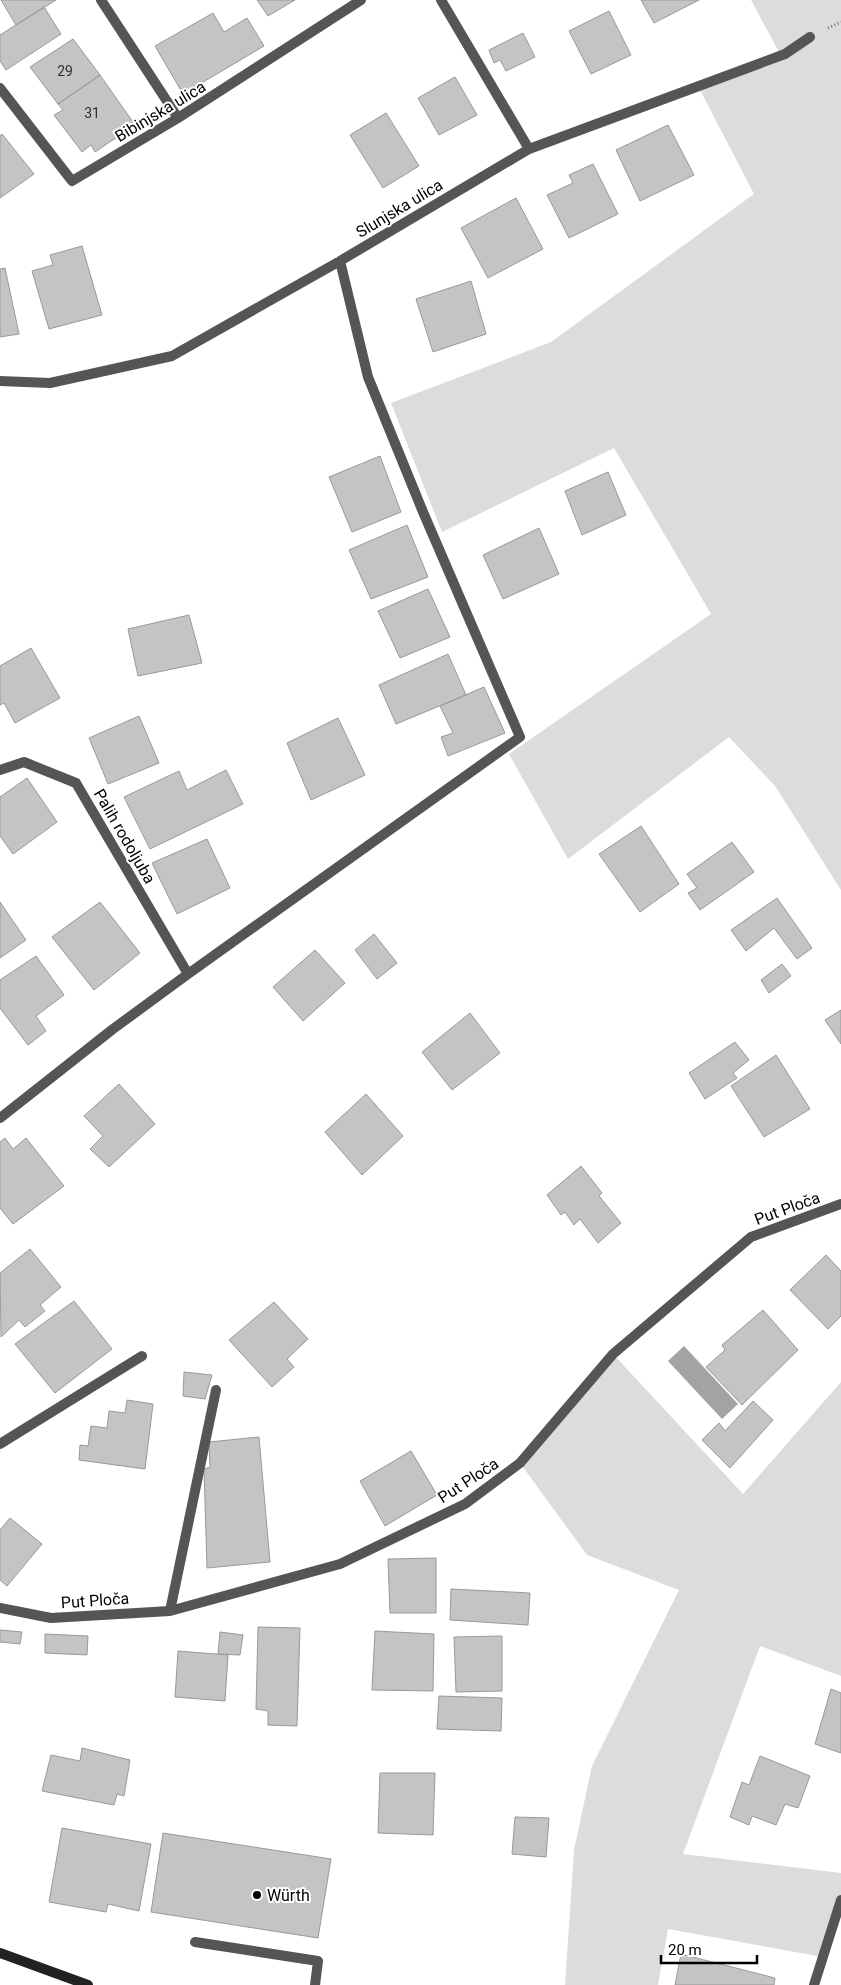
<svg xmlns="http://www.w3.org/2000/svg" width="841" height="1985" font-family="Roboto,sans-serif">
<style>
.green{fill:#dcdcdc}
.water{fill:#a3a3a3}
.building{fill:#c4c4c4;stroke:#999}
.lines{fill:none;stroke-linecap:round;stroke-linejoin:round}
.path{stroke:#777;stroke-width:3;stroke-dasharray:1 2.5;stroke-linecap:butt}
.lane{stroke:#555;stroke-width:10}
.street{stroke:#555;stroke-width:10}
.secondary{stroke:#222;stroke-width:10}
.poi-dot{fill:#000;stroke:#fff;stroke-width:2}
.labels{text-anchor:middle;stroke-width:4;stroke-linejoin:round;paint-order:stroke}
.number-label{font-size:14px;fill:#313131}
.street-label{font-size:16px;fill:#000;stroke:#fff}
.poi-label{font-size:16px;fill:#000;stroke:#fff;text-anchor:start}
</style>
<rect width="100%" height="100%" fill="#fff"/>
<path class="green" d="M751 0H841V890L775 786 729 737 568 859 509 754 711 614 614 448 442 532 391 403 551 342 754 194 698 86 780 54Z
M613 1354 743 1494 841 1382V1676L760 1646 683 1854 841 1873V1900L823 1957 668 1929 658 1985H565L574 1850 592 1766 679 1590 587 1555 520 1463Z"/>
<path class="water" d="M684 1346 738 1404 722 1419 668 1361Z"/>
<path class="building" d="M1 0H56L16 25Z
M257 0H295L268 16Z
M641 0H699L654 23Z
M44 7 61 34 6 70 0 61V35Z
M609 11 631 55 591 74 569 31Z
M213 13 224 32 247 18 264 46 183 94 155 46Z
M523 33 535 57 506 71 500 60 494 63 489 50Z
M73 39 100 75 58 104 30 67Z
M100 75 135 125 95 152 91 145 82 152 54 115 63 110 58 104Z
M455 77 477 115 439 135 418 98Z
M386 113 419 166 383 188 350 135Z
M668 125 694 175 640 201 616 150Z
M2 134 34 174 0 198V136Z
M593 164 618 214 569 238 547 195 573 183 569 175Z
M516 198 543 249 488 278 461 228Z
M82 246 102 315 49 329 32 271 53 265 50 255Z
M5 268 19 334 0 337V269Z
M471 281 486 334 433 352 416 299Z
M380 456 401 512 352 532 329 477Z
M608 472 626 515 582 535 565 491Z
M407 525 428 577 371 599 349 550Z
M539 528 559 574 503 599 483 555Z
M428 589 450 637 400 658 378 611Z
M189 615 202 663 138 676 128 629Z
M31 648 60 698 15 723 4 703 0 705V666Z
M448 654 466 695 396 724 379 685Z
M484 687 505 733 448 756 441 737 453 733 440 706Z
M139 716 159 763 108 784 89 738Z
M338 718 365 775 311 800 287 743Z
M226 770 243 804 150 849 124 797 179 771 187 790Z
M27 778 57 822 13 854 0 836V797Z
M641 826 679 884 640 912 599 854Z
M207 839 230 888 177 914 152 863Z
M732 842 754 872 700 910 688 893 697 888 687 874Z
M777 898 812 948 797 959 774 928 746 951 731 930Z
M0 902 26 940 0 958Z
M100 902 140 953 94 990 52 937Z
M374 934 397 963 377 979 355 950Z
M315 950 345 983 303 1021 273 987Z
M36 956 64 995 36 1016 46 1031 28 1045 0 1008V980Z
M782 964 791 976 769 993 761 980Z
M841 1010V1044L825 1020Z
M470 1013 500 1053 452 1090 422 1052Z
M735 1042 749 1060 733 1073 737 1078 705 1099 689 1073Z
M776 1055 810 1109 764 1137 731 1086Z
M119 1084 155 1124 109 1167 90 1149 103 1136 84 1116Z
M366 1094 403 1136 362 1175 325 1132Z
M5 1138 13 1149 26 1138 64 1186 13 1224 0 1208V1142Z
M581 1166 602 1193 599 1196 621 1223 598 1243 580 1219 574 1225 565 1212 561 1215 547 1195Z
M30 1249 61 1287 40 1305 45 1311 25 1327 19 1320 1 1337 0 1273Z
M826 1255 841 1271V1316L828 1329 790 1290Z
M74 1301 112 1349 55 1393 15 1344Z
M274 1302 308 1339 287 1359 294 1367 272 1387 229 1340Z
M763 1310 798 1350 742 1405 706 1367 725 1350 722 1345Z
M184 1372 212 1375 205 1399 183 1396Z
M127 1400 153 1404 145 1469 79 1460 80 1445 88 1446 91 1426 107 1428 109 1411 125 1413Z
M753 1401 773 1420 730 1468 702 1440 719 1423 725 1431Z
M259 1437 270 1562 207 1568 204 1469 210 1467 209 1442Z
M411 1451 437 1495 385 1526 360 1481Z
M10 1518 42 1544 7 1586 0 1580V1530Z
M436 1558V1613H390L388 1559Z
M451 1589 530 1593 528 1625 450 1620Z
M258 1627 300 1628 297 1726 268 1725V1711L256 1709Z
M0 1630 22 1632 20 1644 0 1642Z
M375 1631 434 1634 433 1691 372 1690Z
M220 1632 243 1635 240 1655 218 1654Z
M45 1634 88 1636 87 1655 45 1653Z
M502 1636V1691L456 1692 454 1637Z
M178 1651 228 1655 225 1701 175 1697Z
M831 1689 841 1693V1753L815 1744Z
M439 1696 502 1698 501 1731 437 1729Z
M82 1748 130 1760 124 1796 117 1794 114 1805 42 1791 51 1755 80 1761Z
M760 1756 810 1776 798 1808 785 1804 776 1825 752 1816 749 1825 730 1817 742 1782 749 1785Z
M380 1773H435L433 1835 378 1833Z
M515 1817 549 1818 546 1857 512 1854Z
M62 1828 151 1844 139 1911 108 1904 106 1912 49 1902Z
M163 1833 331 1859 318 1938 151 1912Z
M681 1954 775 1978 774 1985H675Z"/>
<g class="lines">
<path class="path" d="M828 28 841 22"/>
<path class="lane" d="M195 1942 318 1961 315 1985"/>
<path class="street" d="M101 0 178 118
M441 0 529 149
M0 88 72 181 178 118 361 0
M0 381 50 383 172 356 340 261 529 149 785 54 810 37
M0 770 24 762 76 783 188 974
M0 1118 113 1029 188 974 520 737 423 512 368 377 340 261
M0 1444 142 1356
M0 1608 51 1618 170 1611 340 1564 465 1504 520 1463 613 1354 751 1237 841 1204
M170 1611 216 1390
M814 1985 841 1900"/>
<path class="secondary" d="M0 1953 88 1985"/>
</g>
<circle class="poi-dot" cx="257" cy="1895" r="5"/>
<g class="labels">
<g class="number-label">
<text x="65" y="76">29</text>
<text x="92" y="118">31</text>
</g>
<g class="street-label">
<text transform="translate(160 111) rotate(-31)" y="6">Bibinjska ulica</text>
<text transform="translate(399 208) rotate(-31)" y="6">Slunjska ulica</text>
<text transform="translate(125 836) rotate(60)" y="6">Palih rodoljuba</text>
<text transform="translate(787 1208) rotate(-20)" y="6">Put Ploča</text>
<text transform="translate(468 1480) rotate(-33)" y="6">Put Ploča</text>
<text transform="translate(95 1600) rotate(-4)" y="6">Put Ploča</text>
</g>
<g class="poi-label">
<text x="267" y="1901">Würth</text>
</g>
</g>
<path d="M661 1955v8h96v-8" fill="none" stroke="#000000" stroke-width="2.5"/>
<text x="668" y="1955" font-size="15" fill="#000000" stroke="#ffffff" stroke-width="4" paint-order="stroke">20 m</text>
</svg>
